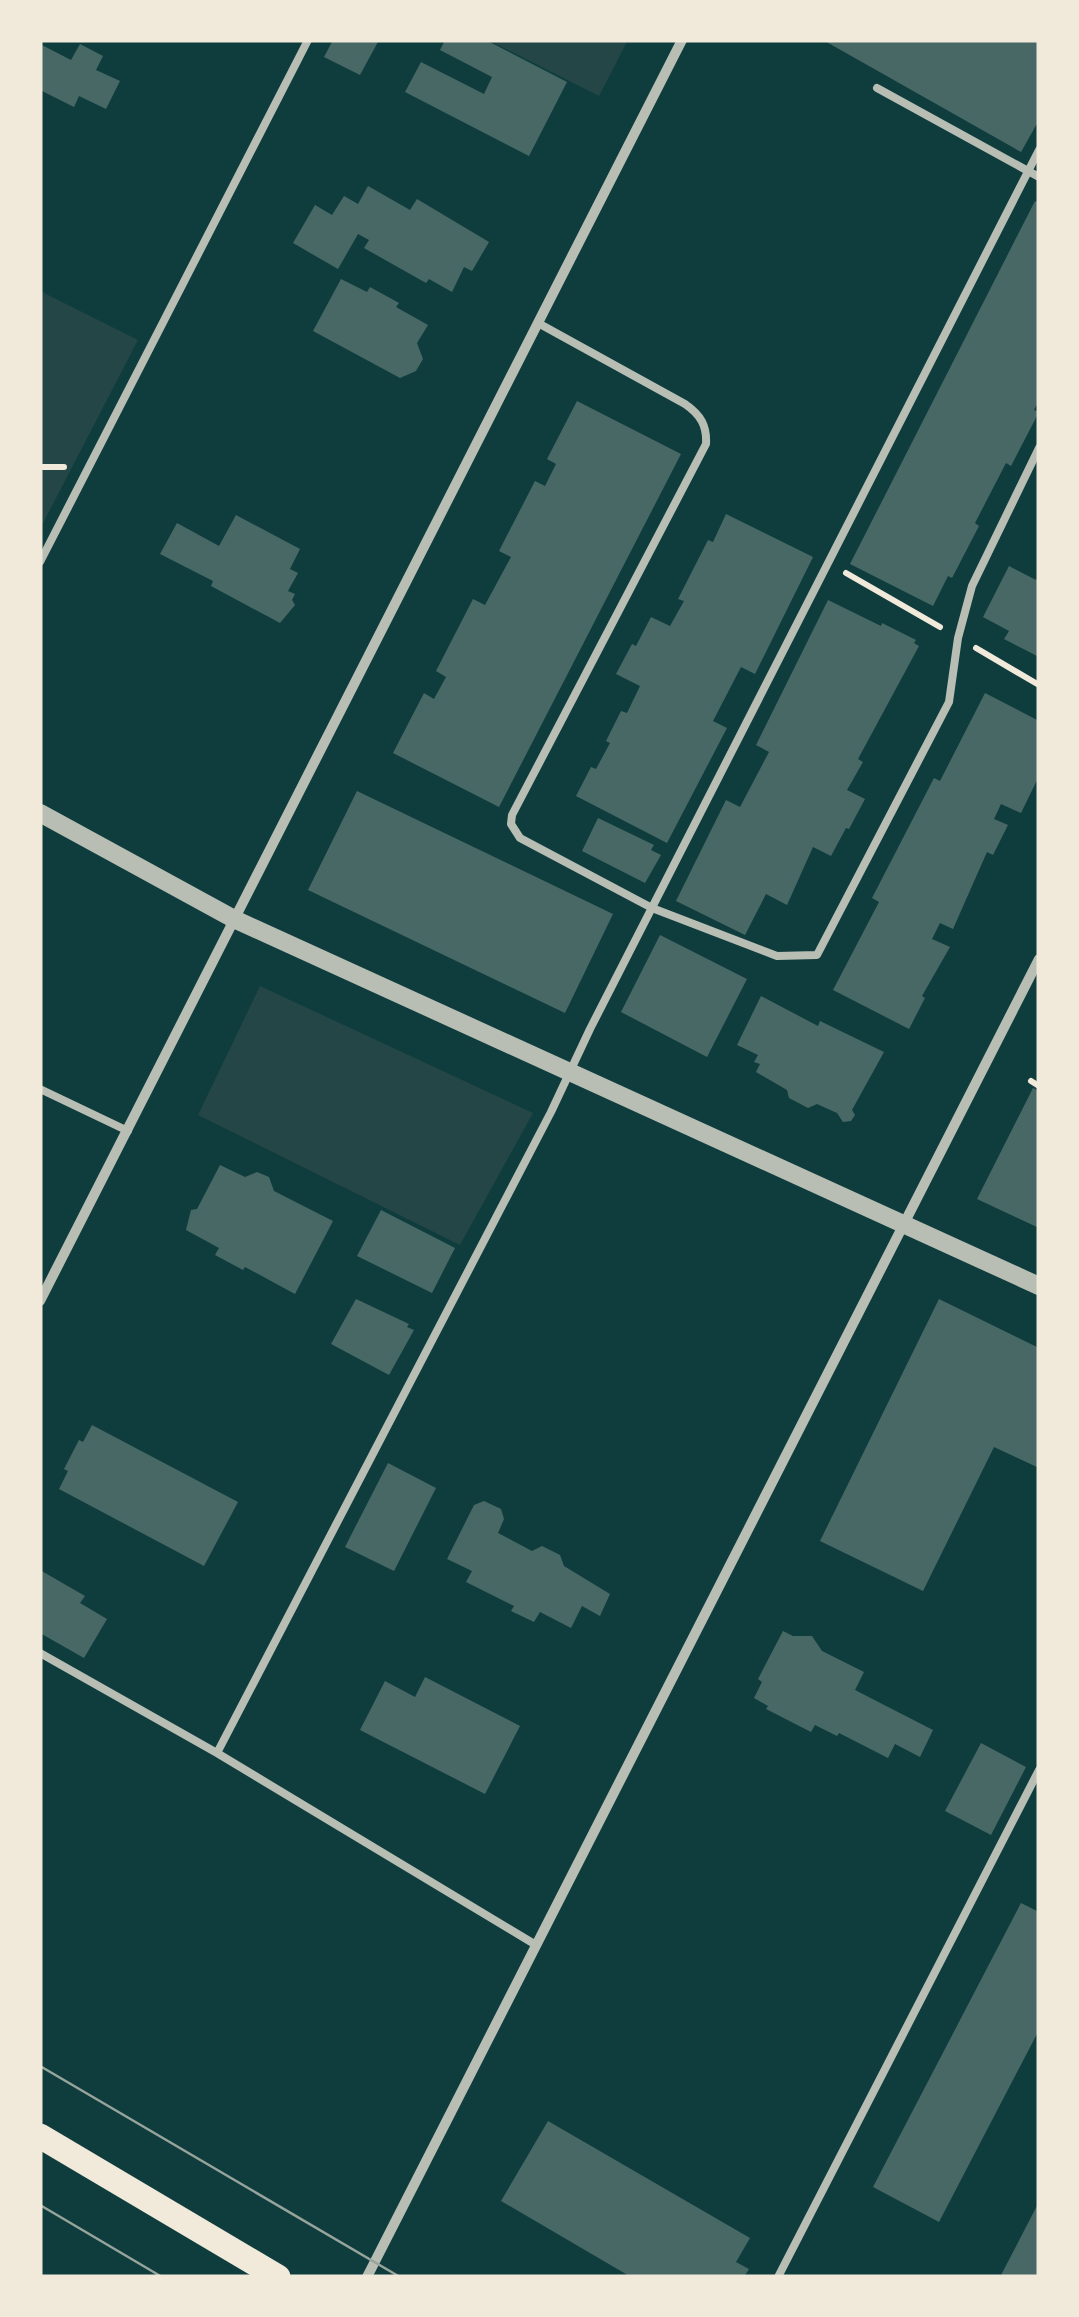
<svg xmlns="http://www.w3.org/2000/svg" width="1079" height="2317" font-family="'Fira Sans Condensed',sans-serif">
<style>
.green{fill:#244646}
.building{fill:#486865}
.lines{fill:none;stroke-linecap:round;stroke-linejoin:round}
.path{stroke:#f1e9da;stroke-width:6}
.service{stroke:#b8beb3;stroke-width:8}
.minor{stroke:#b8beb3;stroke-width:10}
.tertiary{stroke:#b8beb3;stroke-width:18}
.primary{stroke:#f1e9da;stroke-width:25}
.tram{stroke:#97a49c;stroke-width:2.5}
</style>
<rect width="100%" height="100%" fill="#0f3d3e"/>
<path class="green" d="M488 40H628L599 96Z
M40 291 138 340 40 529Z
M260 986 533 1113 460 1245 198 1115Z"/>
<path class="building" d="M333 40H379L360 75 324 57Z
M445 40H486L567 82 529 156 405 92 421 62 484 94 492 77 440 50Z
M823 40H1039V120L1021 152Z
M40 44 71 60 80 44 103 56 96 70 120 81 106 109 79 96 74 107 40 90Z
M368 186 410 210 417 199 489 242 472 271 464 267 452 292 429 279 426 283 364 248 369 240 358 234 338 269 293 243 315 205 332 215 344 196 358 204Z
M1035 201 1039 203V400L1034 410 1039 412 1011 466 1006 463 975 523 979 526 952 578 948 576 933 606 850 564Z
M341 279 367 292 370 287 399 303 396 307 428 325 417 343 423 359 416 371 400 378 313 331Z
M577 401 681 454 499 807 393 753 424 693 434 699 446 677 436 671 473 599 485 605 511 557 499 551 535 481 545 486 556 464 547 459Z
M726 514 813 557 755 674 741 667 713 721 727 728 667 843 576 796 591 767 596 769 610 743 606 741 621 711 627 713 640 686 616 674 632 644 636 646 651 617 670 626 684 601 678 599 708 540 713 542Z
M236 515 300 549 290 569 298 573 288 591 295 594 292 600 295 605 280 623 211 586 213 581 160 554 177 523 219 546Z
M1009 566 1036 580 1039 573V657L1004 639 1009 631 983 617Z
M828 600 881 626 882 623 916 640 914 643 919 646 858 759 863 762 847 790 865 799 849 829 846 828 831 856 813 847 787 905 766 894 745 935 676 901 726 800 740 807 769 752 756 745Z
M985 693 1039 721V776L1021 813 1001 804 994 819 1008 825 993 855 987 852 953 929 940 923 932 939 950 947 922 996 925 998 909 1029 833 990 879 902 872 898 934 778 940 781Z
M357 791 613 914 565 1013 308 890Z
M598 818 654 845 651 850 661 855 645 883 582 851Z
M660 935 747 979 707 1057 621 1012Z
M761 996 818 1026 820 1021 884 1052 852 1110 855 1115 851 1121 843 1122 837 1113 817 1104 808 1108 789 1098 787 1090 756 1072 760 1064 754 1062 758 1055 737 1045Z
M1033 1088 1039 1091V1228L977 1199Z
M220 1165 245 1177 257 1172 269 1177 274 1191 333 1221 295 1294 245 1267 243 1270 215 1255 219 1248 186 1230 191 1210 197 1209Z
M381 1210 455 1248 432 1293 357 1256Z
M356 1299 409 1324 407 1327 414 1330 389 1375 331 1344Z
M939 1299 1039 1348V1468L994 1447 923 1591 820 1541Z
M92 1425 238 1502 204 1566 59 1489 68 1471 64 1469 79 1440 83 1442Z
M388 1463 436 1488 394 1571 345 1547Z
M484 1501 501 1509 504 1519 498 1533 532 1551 542 1546 560 1555 564 1566 610 1594 600 1616 582 1606 571 1628 540 1612 534 1622 511 1611 514 1606 466 1582 472 1571 447 1559 474 1505Z
M40 1570 85 1596 80 1603 107 1619 84 1658 40 1633Z
M783 1631 793 1636H812L822 1651 864 1672 855 1690 933 1730 920 1757 895 1744 888 1758 839 1733 837 1736 815 1725 811 1732 766 1709 768 1706 754 1698 762 1682 758 1679Z
M425 1677 520 1726 485 1794 360 1730 385 1681 415 1697Z
M981 1743 1026 1767 991 1835 945 1811Z
M1021 1903 1039 1912V2030L939 2222 873 2187Z
M548 2121 750 2238 736 2262 749 2269 744 2277H631L501 2201Z
M1039 2202V2277H1000Z"/>
<g class="lines">
<path class="path" d="M40 467H64
M846 573 940 627
M976 648 1039 685
M1031 1081 1039 1086"/>
<path class="service" d="M877 88 1039 177
M538 323 685 404C701 415 707 426 706 444L512 815 511 824 520 838 652 908 777 956 817 955 949 702 958 638 972 586 1039 448
M40 562 308 40
M40 1089 128 1131
M40 1653 217 1753 551 1112 590 1029 1039 150
M217 1753 536 1945
M778 2277 1039 1770"/>
<path class="minor" d="M40 1301 682 40
M367 2277 1039 959"/>
<path class="tertiary" d="M40 813 234 919 1039 1286"/>
<path class="primary" d="M40 2136 278 2277"/>
<path class="tram" d="M40 2066 400 2277
M40 2205 162 2277"/>
</g>
<rect width="1079" height="2317" fill="none" stroke="#f1e9da" stroke-width="85"/>
</svg>
